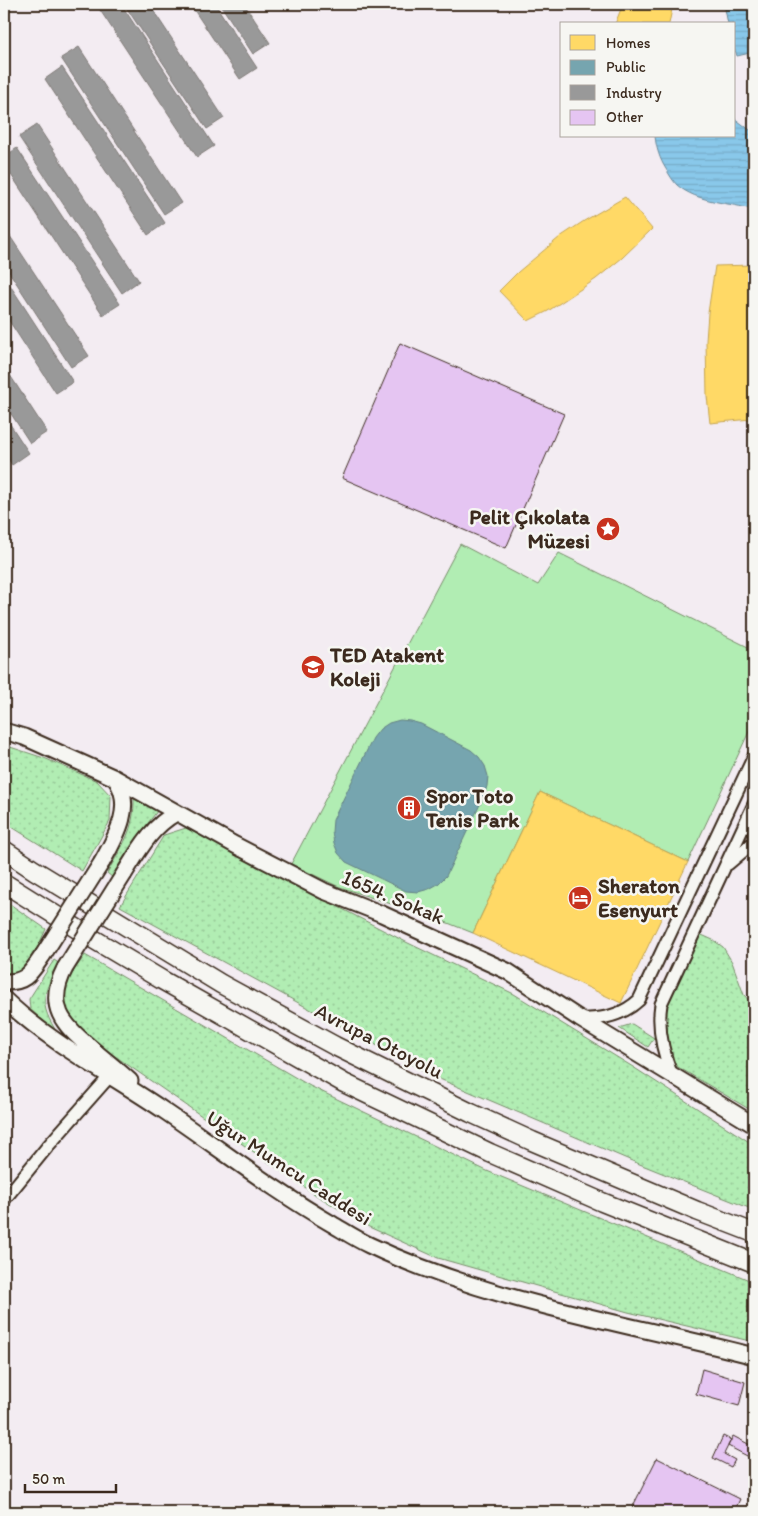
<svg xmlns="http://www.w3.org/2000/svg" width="758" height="1516" font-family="Itim,sans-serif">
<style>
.grass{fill:url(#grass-dots);stroke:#768c68}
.green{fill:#b1edb3;stroke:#768c68}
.water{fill:url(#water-rules);stroke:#6a8998}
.homes{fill:#ffd966;stroke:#c4a450}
.public{fill:#76a5af;stroke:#648084}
.industry{fill:#999;stroke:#7d7874}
.building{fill:#e5c5f2;stroke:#3b2a1e}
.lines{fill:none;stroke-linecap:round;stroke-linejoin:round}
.minor-casing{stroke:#3b2a1e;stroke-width:15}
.major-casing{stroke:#3b2a1e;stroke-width:19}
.highway-casing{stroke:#3b2a1e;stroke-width:21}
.minor{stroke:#f6f6f2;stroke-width:11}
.major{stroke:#f6f6f2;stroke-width:15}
.highway{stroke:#f6f6f2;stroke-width:18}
.major-bridge-casing{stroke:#3b2a1e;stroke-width:19;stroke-linecap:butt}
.major-bridge{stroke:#f6f6f2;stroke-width:15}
.labels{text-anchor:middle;stroke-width:5;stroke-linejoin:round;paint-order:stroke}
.poi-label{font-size:21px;font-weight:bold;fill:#3b2a1e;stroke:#f6f6f2;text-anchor:start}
.street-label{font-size:21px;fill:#3b2a1e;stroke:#f6f6f2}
</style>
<defs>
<pattern id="grass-dots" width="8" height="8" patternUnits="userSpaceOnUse" patternTransform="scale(1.25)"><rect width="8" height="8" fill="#b1edb3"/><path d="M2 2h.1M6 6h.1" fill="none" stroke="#99cb9a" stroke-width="1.8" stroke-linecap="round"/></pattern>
<pattern id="water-rules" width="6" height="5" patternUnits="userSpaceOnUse" patternTransform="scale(1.25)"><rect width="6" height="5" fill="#89c8ea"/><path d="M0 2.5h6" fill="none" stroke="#77acc8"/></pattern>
</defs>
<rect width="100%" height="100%" fill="#f3ecf2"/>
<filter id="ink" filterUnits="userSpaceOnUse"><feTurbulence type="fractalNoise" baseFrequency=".02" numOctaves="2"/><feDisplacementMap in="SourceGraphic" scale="10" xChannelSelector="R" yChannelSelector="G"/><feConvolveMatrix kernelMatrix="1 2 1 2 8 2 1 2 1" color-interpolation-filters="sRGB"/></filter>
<g filter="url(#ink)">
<path class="grass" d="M4 745 44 758 97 781 111 796 110 821 82 871 4 822Z
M134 797 158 810 142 831 113 878 107 873C122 846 135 830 134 797Z
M186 828 406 942 514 994 633 1067 754 1145V1210L632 1161 435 1077 120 906 164 835Z
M4 900 46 929 31 962 13 975 4 972Z
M695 932 713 940 723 947 732 962 744 995 754 1006V1112L666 1060 660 1020Z
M85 955 310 1086 487 1171 754 1282V1342L628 1312 438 1258 369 1227 316 1195 99 1045C84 1031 56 1013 64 988 68 976 78 966 85 955Z
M54 960 60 964C42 994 38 1003 58 1034L30 1009 29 999Z
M632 1024 654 1038 648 1047 619 1028Z"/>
<path class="green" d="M460 544 538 585 559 553 754 650V721L688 862 540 792 473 933 448 923 337 886 291 864Z"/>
<path class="water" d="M724 4H754V54L750 53 737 56 734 47V24H728Z
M734 118 754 133V210C729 202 698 203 677 185 673 181 669 174 666 169 660 160 656 147 655 136H734Z"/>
<path class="homes" d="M623 4H673L669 24H615Z
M625 197 652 229 622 258 596 279 548 311 528 321 499 291 518 272 560 237 584 221Z
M754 265V406L751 419 710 423 707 396 706 341 708 313 715 266Z
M540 792 688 862 621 1003 473 933Z"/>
<path class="public" d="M400 720 410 721 421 724 471 750 479 757 485 766 488 776 487 786 484 796 446 876 438 884 429 889 418 892 406 891 346 862 338 853 334 843 332 832 333 820 373 738 380 729 389 723Z"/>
<path class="industry" d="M96 4H121L214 146 197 157Z
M124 4H149L224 118 207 129Z
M190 4H215L257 68 240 79Z
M220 4H244L270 43 253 54Z
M79 47 181 203 164 214 61 58Z
M62 67 165 223 148 235 45 79Z
M37 125 139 281 122 293 19 137Z
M17 148 120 304 103 315 4 164V157Z
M4 227 89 356 71 367 4 264Z
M4 276 73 382 56 393 4 313Z
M4 366 47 432 30 443 4 403Z
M4 415 29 453 12 465 4 452Z"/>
<path class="building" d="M400 343 564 414 506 548 342 478Z
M702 1369 745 1382 739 1406 696 1394Z
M723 1436 731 1440 724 1454 735 1460 731 1467 713 1458Z
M733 1436 754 1447V1451L751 1458 728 1446Z
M657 1458 740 1499 734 1512H630Z"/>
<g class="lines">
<g class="minor-casing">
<path id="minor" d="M728 864 754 842
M580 1019C602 1020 623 1015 639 1000L754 756
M672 1076C663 1053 657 1029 661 1004L754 804
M4 1200 48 1146 109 1077"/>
</g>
<g class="major-casing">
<path id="major" d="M4 731 24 737 115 778 235 845 324 891 382 914 507 971 580 1019 754 1125
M102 862C116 837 135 805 115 778
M124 874C139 850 151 827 176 813
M65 968C45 1006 63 1025 91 1048 104 1059 118 1070 130 1081
M4 982C27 983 31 972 43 955
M4 999C51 1044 110 1074 163 1110 219 1148 273 1190 332 1224 344 1231 356 1239 369 1245 489 1302 626 1323 754 1356"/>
</g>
<g class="highway-casing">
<path id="highway" d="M4 850 34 870 221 984 335 1046 471 1113 532 1141 697 1211 754 1233
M4 883 95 940 162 980 344 1083 490 1153 602 1202 754 1263"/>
</g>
<use href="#minor" class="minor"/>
<use href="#major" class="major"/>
<use href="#highway" class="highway"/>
<g class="major-bridge-casing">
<path id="major-bridge" d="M43 955 102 862
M65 968 124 874"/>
</g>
<use href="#major-bridge" class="major-bridge"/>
</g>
</g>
<defs>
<g id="sight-disc" transform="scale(1.25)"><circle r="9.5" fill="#c8321e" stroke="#f6f6f2"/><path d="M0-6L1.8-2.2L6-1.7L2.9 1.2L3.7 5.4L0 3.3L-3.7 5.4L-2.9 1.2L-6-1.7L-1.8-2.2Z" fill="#fff"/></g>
<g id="school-disc" transform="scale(1.25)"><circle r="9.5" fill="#c8321e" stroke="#f6f6f2"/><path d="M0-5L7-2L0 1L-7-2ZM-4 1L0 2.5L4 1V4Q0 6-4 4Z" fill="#fff"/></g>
<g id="building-disc" transform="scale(1.25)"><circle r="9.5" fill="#c8321e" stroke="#f6f6f2"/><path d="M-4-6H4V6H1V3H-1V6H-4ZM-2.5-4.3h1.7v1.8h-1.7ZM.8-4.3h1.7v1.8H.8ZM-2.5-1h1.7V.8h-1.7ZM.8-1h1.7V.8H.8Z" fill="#fff"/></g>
<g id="hotel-disc" transform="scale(1.25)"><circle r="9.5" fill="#c8321e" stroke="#f6f6f2"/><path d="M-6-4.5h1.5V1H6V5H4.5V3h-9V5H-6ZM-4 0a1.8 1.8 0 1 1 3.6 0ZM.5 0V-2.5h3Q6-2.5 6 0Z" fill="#fff"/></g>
</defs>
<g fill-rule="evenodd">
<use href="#sight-disc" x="608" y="529"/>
<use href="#school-disc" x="313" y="667"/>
<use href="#building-disc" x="409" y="808"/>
<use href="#hotel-disc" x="580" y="898"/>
</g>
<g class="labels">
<g class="poi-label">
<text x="590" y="524" text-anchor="end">Pelit Çıkolata<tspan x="590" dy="24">Müzesi</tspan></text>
<text x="330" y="662">TED Atakent<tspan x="330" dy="24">Koleji</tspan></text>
<text x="426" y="803">Spor Toto<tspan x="426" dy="24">Tenis Park</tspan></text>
<text x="598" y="893">Sheraton<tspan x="598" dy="24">Esenyurt</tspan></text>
</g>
<g class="street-label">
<text transform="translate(393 897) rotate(23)" y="7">1654. Sokak</text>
<text transform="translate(379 1041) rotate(27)" y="7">Avrupa Otoyolu</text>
<text transform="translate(289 1168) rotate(33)" y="7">Uğur Mumcu Caddesi</text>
</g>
</g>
<rect width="758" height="1516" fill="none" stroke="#f6f6f2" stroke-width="20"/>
<rect x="10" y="10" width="738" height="1496" fill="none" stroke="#3b2a1e" stroke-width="2" filter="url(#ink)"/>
<rect x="560" y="22" width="175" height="115" fill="#f6f6f2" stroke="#aba49d"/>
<rect x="570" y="35" width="25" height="15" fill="#ffd966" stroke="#aba49d"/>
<text x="606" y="48" font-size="15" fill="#3b2a1e">Homes</text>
<rect x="570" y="60" width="25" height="15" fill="#76a5af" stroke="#aba49d"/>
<text x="606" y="72" font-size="15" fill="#3b2a1e">Public</text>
<rect x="570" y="85" width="25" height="15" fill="#999999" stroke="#aba49d"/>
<text x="606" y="98" font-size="15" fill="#3b2a1e">Industry</text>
<rect x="570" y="110" width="25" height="15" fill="#e5c5f2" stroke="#aba49d"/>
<text x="606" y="122" font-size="15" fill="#3b2a1e">Other</text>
<path d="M25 1484v8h91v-8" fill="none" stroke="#3b2a1e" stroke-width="2.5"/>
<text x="32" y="1484" font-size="15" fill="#3b2a1e" stroke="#f6f6f2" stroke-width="4" paint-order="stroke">50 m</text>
</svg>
